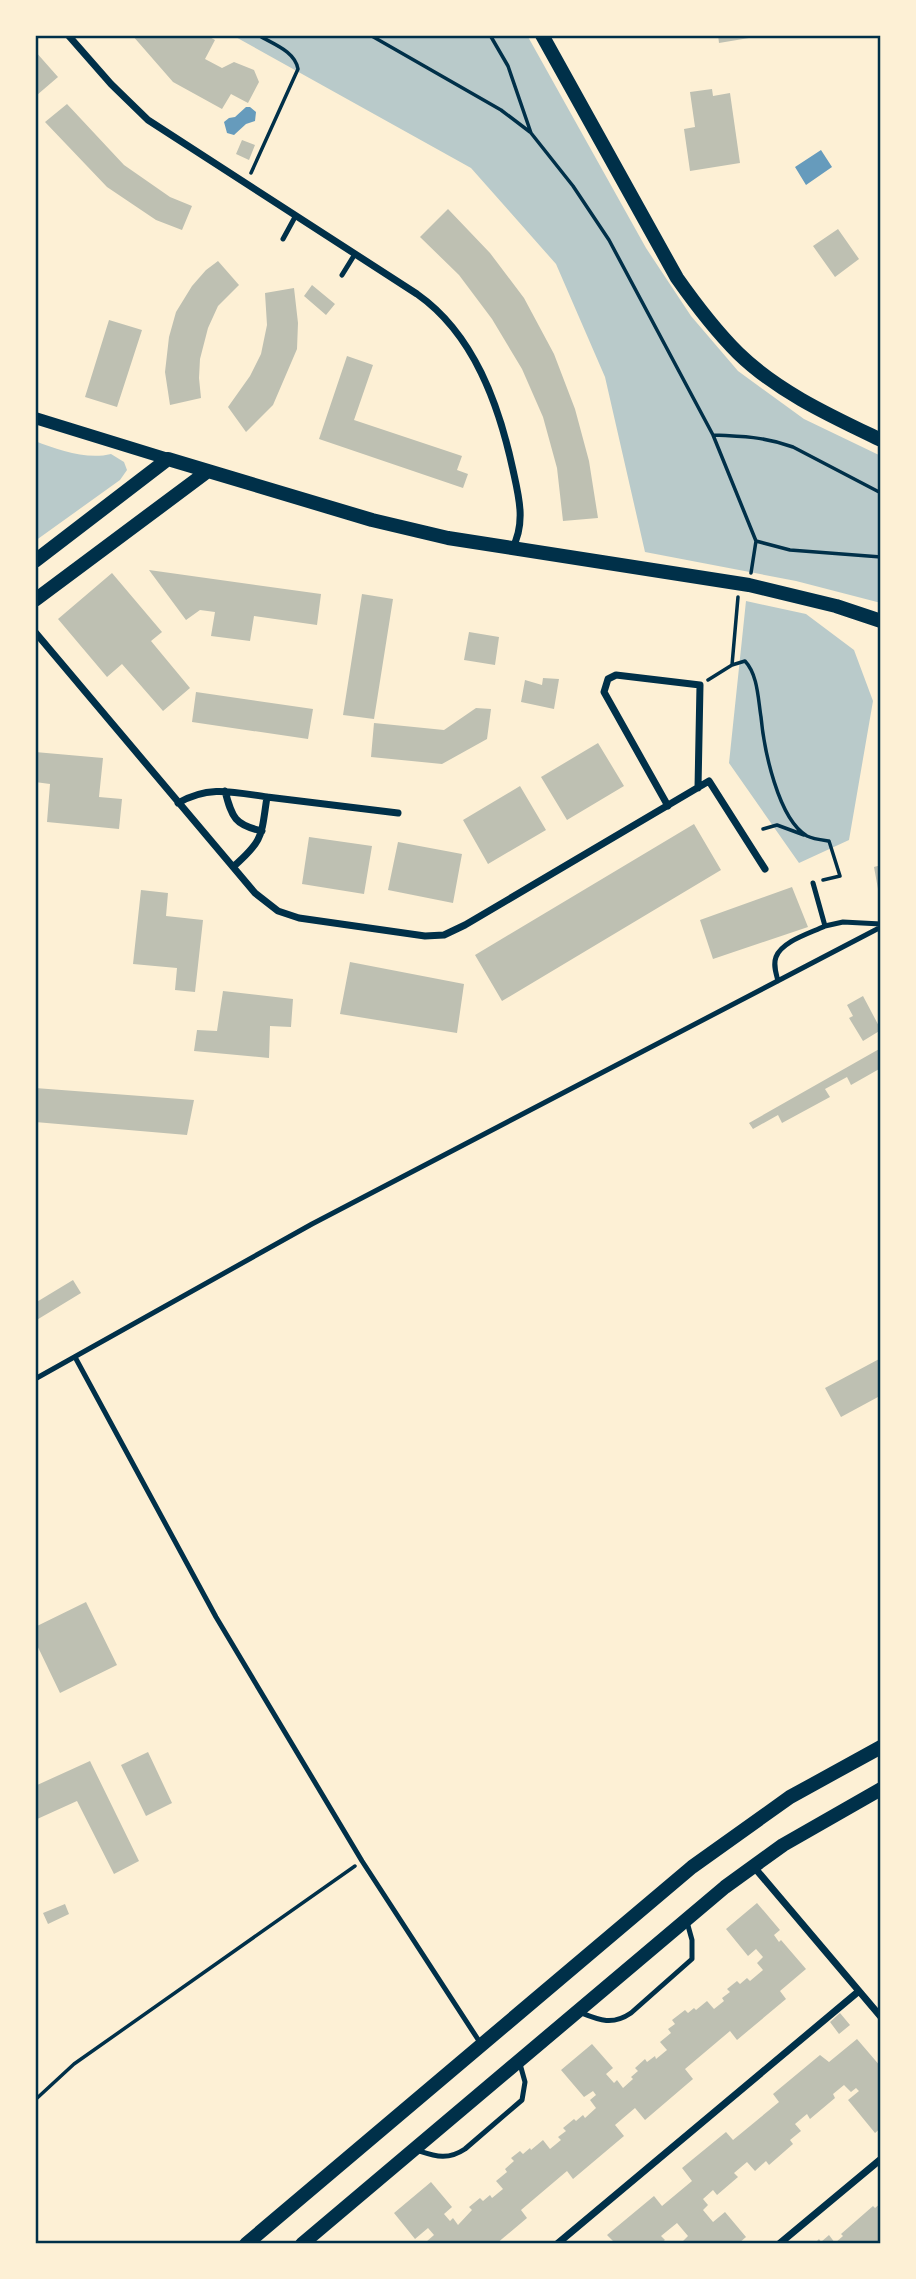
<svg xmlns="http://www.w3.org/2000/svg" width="916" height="2279" font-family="Karla,sans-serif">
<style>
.green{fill:#b9caca}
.water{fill:#669bbc}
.building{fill:#bec0b2}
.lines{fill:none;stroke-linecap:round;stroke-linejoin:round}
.path{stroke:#003049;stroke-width:3.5}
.service{stroke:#003049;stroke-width:5}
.minor{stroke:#003049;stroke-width:7}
.tertiary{stroke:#003049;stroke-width:12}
.secondary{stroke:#003049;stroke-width:14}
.neatline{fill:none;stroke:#003049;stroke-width:2.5}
</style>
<rect width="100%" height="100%" fill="#fdf0d5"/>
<path class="green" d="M232 35H527L646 248 691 316 738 371 804 419 881 456V603L796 581 645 552 605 377 556 264 471 168Z
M35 441C58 450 87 460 111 454L124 462 127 470 120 480 35 541Z
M746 601 806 614 854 650 873 701 849 840 799 863 729 763Z"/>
<path class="water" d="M246 107H250L256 112 255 121 246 124 234 135 227 133 224 122 229 118 235 117Z
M821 150 832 167 806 185 795 167Z"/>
<path class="building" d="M132 35H176L180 37 181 35H206L215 40 205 59 222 68 234 62 254 70 259 82 248 103 231 94 222 109 173 82Z
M718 35H761V36L719 43Z
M35 51 58 77 37 95 35 93Z
M712 89 713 96 730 93 740 163 690 171 684 129 695 127 690 92Z
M67 104 124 165 170 197 192 206 182 230 156 220 107 187 45 122Z
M242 140 255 145 249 160 236 154Z
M448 209 490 253 524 298 554 354 575 409 589 461 598 518 563 521 557 468 543 417 522 369 492 319 459 275 420 237Z
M838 229 859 259 835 277 813 246Z
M218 261 239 285 218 306 208 328 200 359 199 378 201 398 170 405 165 372 169 337 176 312 192 286 206 270Z
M312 285 335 304 326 315 304 296Z
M294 288 298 323 297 349 273 405 246 432 228 407 250 376 261 354 267 325 265 293Z
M109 320 142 330 117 407 85 397Z
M347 356 373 365 354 420 462 456 457 470 468 474 463 488 319 439Z
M149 570 321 594 317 625 254 616 250 641 211 636 215 612 200 610 186 620Z
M112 573 162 632 151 641 190 688 163 711 122 664 107 677 58 619Z
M362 594 393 599 374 719 343 715Z
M469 632 499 637 495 665 464 660Z
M543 678 559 679 554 709 521 702 525 680 542 685Z
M196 692 313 709 308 739 192 722Z
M476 708 491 709 487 739 442 764 371 757 374 723 444 730Z
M598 743 624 786 567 820 541 777Z
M35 752 103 758 99 797 122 799 119 829 47 822 50 784 35 782Z
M520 786 546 830 488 864 463 820Z
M694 824 721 870 502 1001 475 955Z
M309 837 372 846 364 894 302 884Z
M398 842 462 854 453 903 388 890Z
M881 865V900H880L874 867Z
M792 887 808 927 713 959 700 920Z
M141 890 168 893 166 916 203 920 195 992 175 990 177 968 133 964Z
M350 962 464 984 457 1033 340 1014Z
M223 991 293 999 291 1027 270 1026 269 1058 194 1051 197 1030 217 1031Z
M863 996 881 1030 863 1041 849 1018 853 1016 847 1005Z
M881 1048V1068L851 1085 847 1077 825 1089 830 1097 782 1123 778 1115 753 1129 749 1123Z
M35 1088 194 1100 187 1135 35 1122Z
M73 1280 81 1293 35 1321V1303Z
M881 1358V1402L878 1397 841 1417 825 1388Z
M86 1602 117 1665 60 1693 35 1641V1627Z
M148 1752 172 1803 146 1816 121 1765Z
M90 1761 139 1861 114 1874 77 1801 35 1820V1786Z
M757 1903 780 1930 774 1935 779 1942 781 1940 806 1969 780 1991 786 1999 737 2040 730 2031 685 2069 693 2079 645 2120 635 2108 615 2125 624 2136 573 2179 567 2171 521 2210 527 2218 496 2244H428L426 2242 434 2235 428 2228 415 2239 394 2213 431 2182 452 2207 444 2214 450 2221 453 2218 458 2225 472 2210 469 2207 480 2198 483 2201 490 2195 492 2198 503 2189 496 2181 507 2172 505 2169 514 2161 511 2158 520 2151 523 2154 530 2148 531 2150 543 2140 550 2149 561 2140 558 2137 566 2131 563 2128 574 2119 576 2121 583 2115 585 2118 596 2108 590 2100 596 2095 593 2091 584 2097 561 2070 592 2044 613 2068 606 2074 614 2083 617 2080 623 2088 633 2079 631 2077 638 2071 635 2068 645 2059 647 2062 655 2056 656 2059 667 2050 660 2042 671 2033 668 2029 675 2024 672 2020 685 2010 688 2013 694 2008 696 2010 707 2001 714 2009 724 2001 722 1998 730 1992 727 1989 737 1981 740 1984 747 1978 750 1981 763 1970 757 1963 763 1957 756 1949 748 1956 726 1929Z
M65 1904 69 1914 48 1924 43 1913Z
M840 2013 850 2025 839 2034 830 2022Z
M857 2039 881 2067 878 2070 881 2074V2128L875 2133 848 2100 859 2091 856 2088 851 2092 844 2085 833 2094 835 2098 810 2119 807 2114 795 2124 801 2131 790 2140 793 2144 769 2165 766 2161 755 2171 747 2162 734 2173 738 2177 717 2195 713 2190 703 2199 708 2205 703 2210 713 2222 725 2212 746 2237 738 2244H686L683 2241 688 2236 677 2223 661 2236 665 2240 660 2244H611L614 2242 607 2235 654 2196 662 2206 692 2181 682 2168 726 2132 733 2140 779 2102 773 2094 820 2055 829 2062Z
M881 2203V2244H814L819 2239 821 2242 829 2235 835 2243 843 2236 841 2234 873 2206 875 2208Z"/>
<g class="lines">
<path class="path" d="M370 35 501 110 530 132
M490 35 508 66 531 133 573 186 609 240 713 435 756 541 751 573
M251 173 298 69C295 51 273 44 258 35
M713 435C741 436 766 437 793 447L881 493
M756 541 790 550 881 557
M732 665 745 661C758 675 758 699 761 717 764 749 778 819 807 836 813 839 822 840 829 841L840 876 823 880
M708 680 732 665 738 597
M763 829 777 825 804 835
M35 2100 74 2064 355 1866"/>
<path class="service" d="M283 239 295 217
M342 275 355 254
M825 926 843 922 881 924
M778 981C776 973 773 965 776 957 782 941 811 933 825 926L813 883
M75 1357 216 1617 362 1861 481 2044
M35 1379 312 1224 881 927
M579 2012C599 2020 612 2026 631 2013L692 1959V1940L687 1922
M416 2150C435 2156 447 2161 465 2149L522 2100 525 2082 520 2064"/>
<path class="minor" d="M68 35 111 84 148 120 417 294C474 334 499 405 513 470 519 497 526 523 512 549
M35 632 255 893 278 911 299 918 425 936 444 935 465 925 709 781 765 869
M225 791C232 818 235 825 262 831
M267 797 398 813
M178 803C209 785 233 792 267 797 261 836 264 840 233 867
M668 806 604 692 608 679 616 675 700 685 698 788
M754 1867 881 2017
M557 2244 859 1991
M779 2244 881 2159"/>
<path class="tertiary" d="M35 418 168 459"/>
<path class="secondary" d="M542 35 677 278C696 305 715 330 738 353 778 392 831 416 881 440
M35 561 168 459 372 520 448 538 749 585 836 606 881 621
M35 600 208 471
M246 2244 692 1867 790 1797 881 1747
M302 2244 725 1887 783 1845 881 1789"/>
</g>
<rect width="916" height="2279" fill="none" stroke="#fdf0d5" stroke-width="74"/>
<rect x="37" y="37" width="842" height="2205" class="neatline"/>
</svg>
